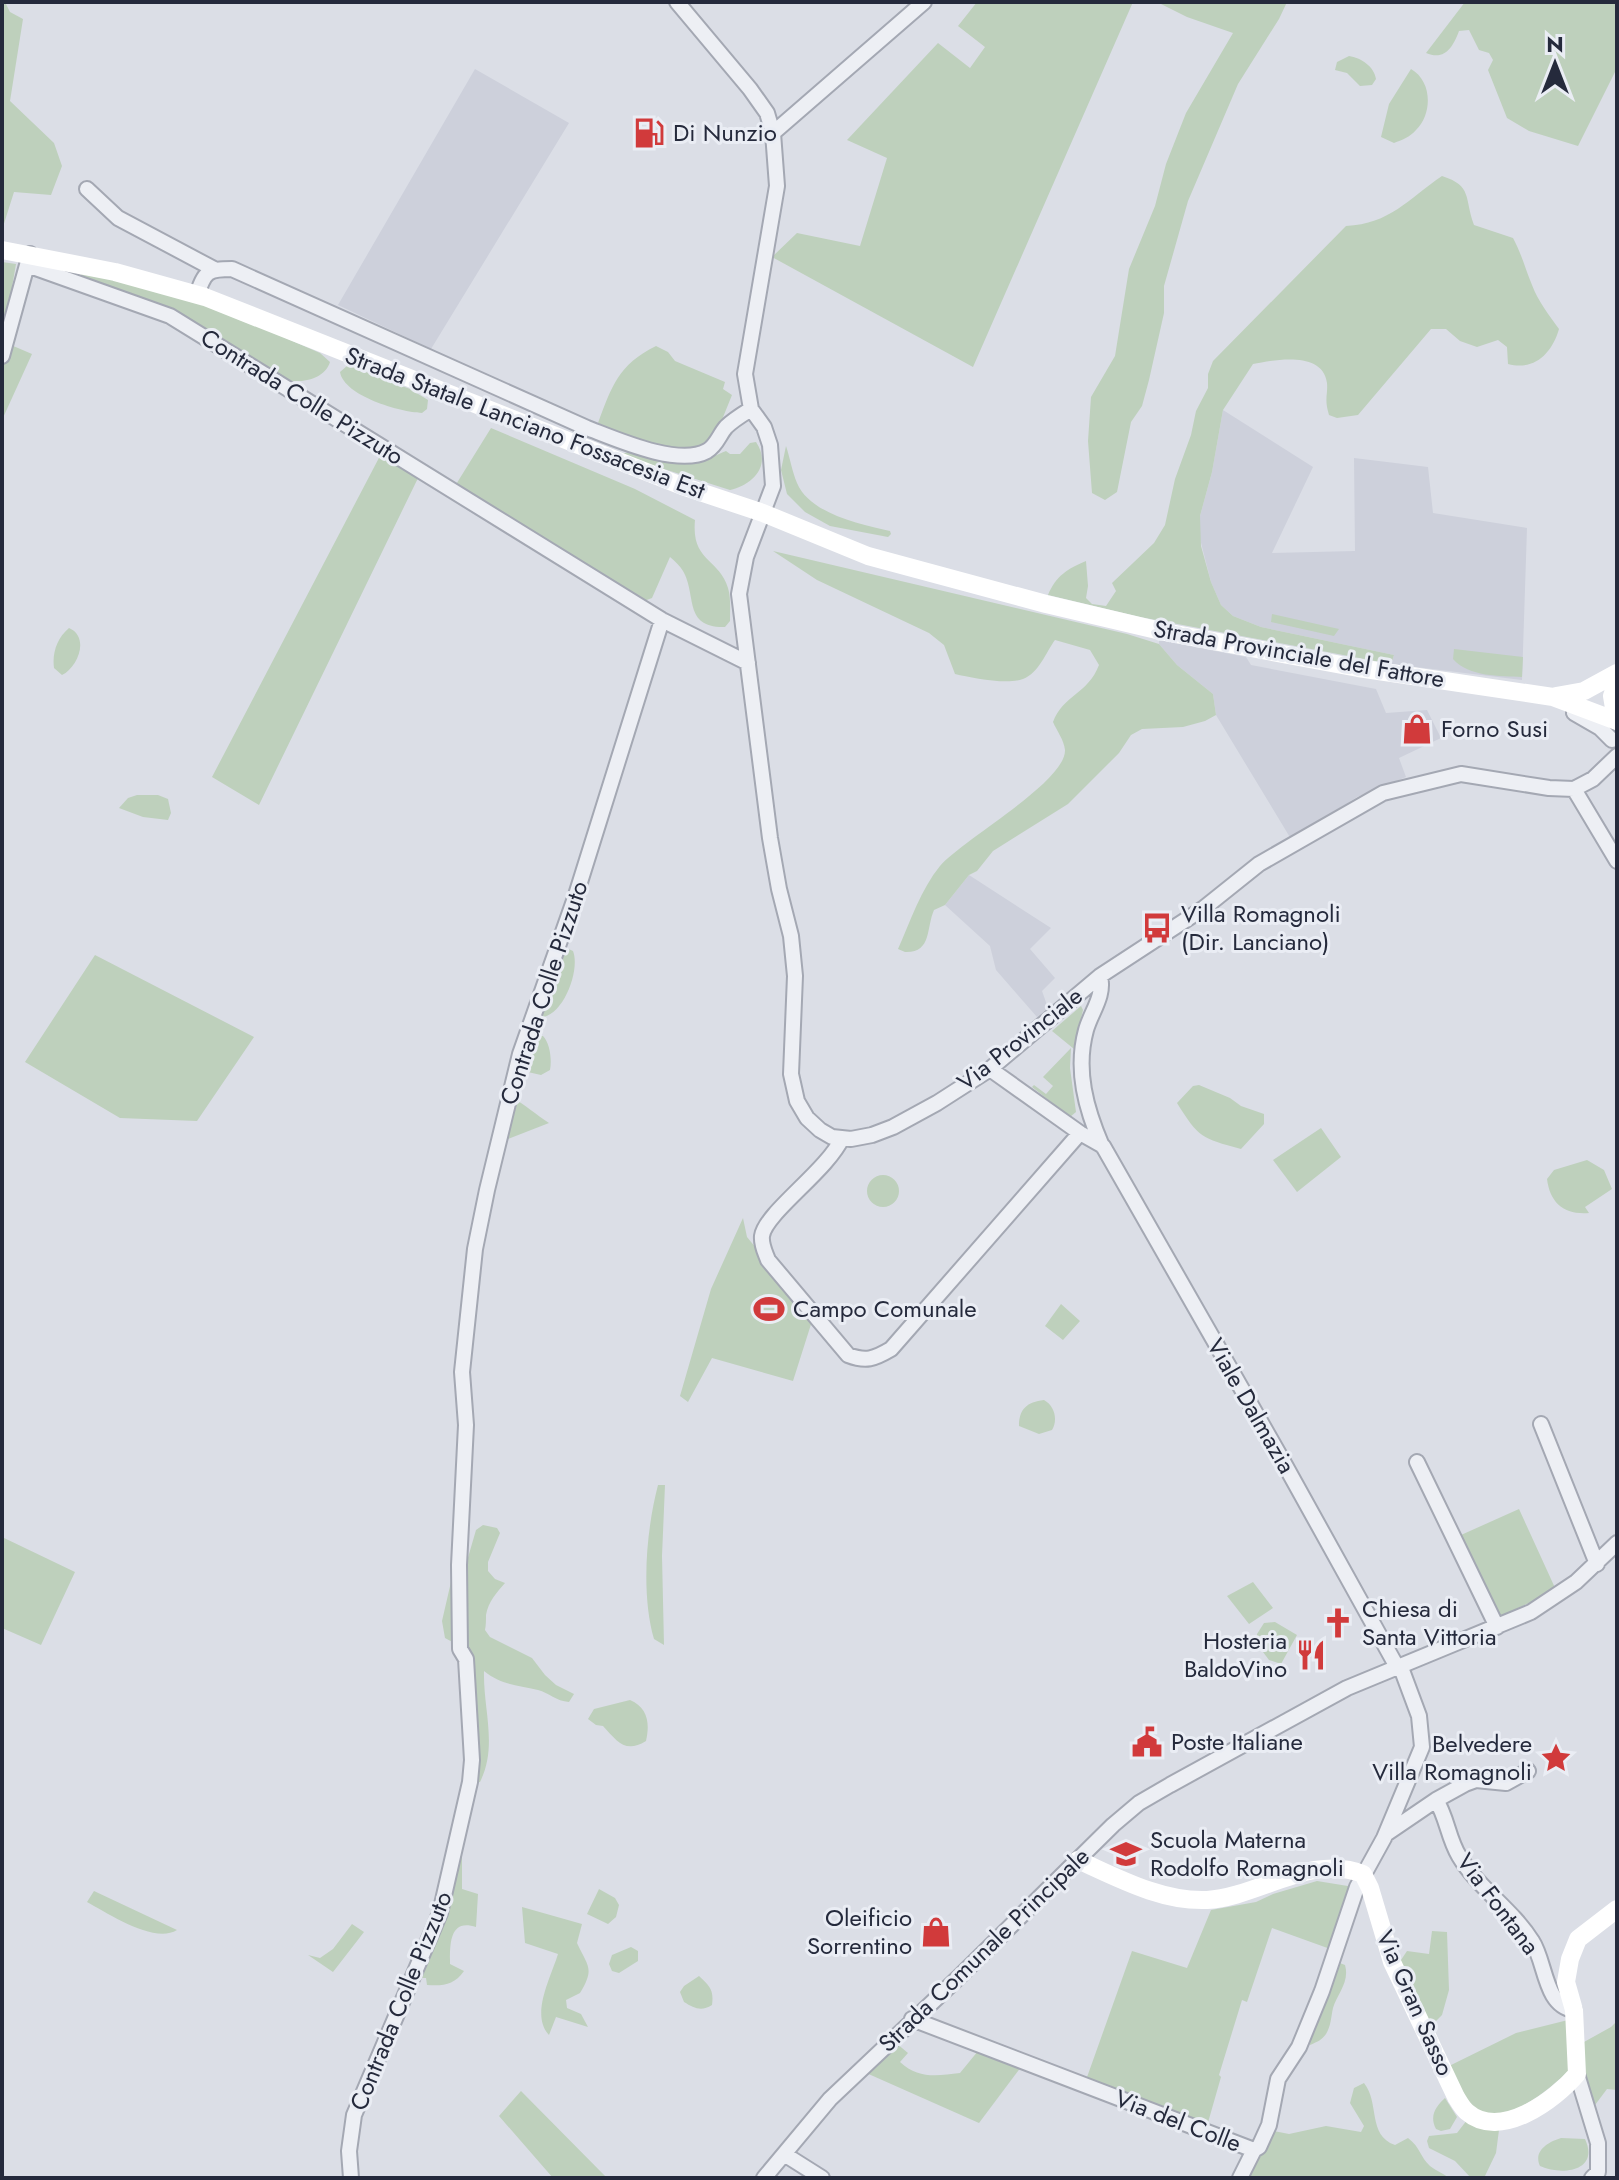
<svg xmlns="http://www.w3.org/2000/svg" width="1619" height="2180" font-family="Jost,sans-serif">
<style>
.built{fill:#cdd0db}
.green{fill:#bed0bc}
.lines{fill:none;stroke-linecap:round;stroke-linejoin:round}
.street-casing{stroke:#a4a8b3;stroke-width:18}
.street{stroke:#edeff4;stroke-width:14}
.secondary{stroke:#fff;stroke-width:18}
.labels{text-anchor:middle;stroke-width:6;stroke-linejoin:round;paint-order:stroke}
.poi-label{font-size:24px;fill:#252a3c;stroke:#eaedf4;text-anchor:start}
.street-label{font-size:24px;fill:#252a3c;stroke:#eaedf4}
</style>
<rect width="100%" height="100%" fill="#dbdee6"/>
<path class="built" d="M475 69 569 123 431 349 338 305Z
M1223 410 1313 467 1272 553 1355 551 1354 458 1428 467 1433 513 1527 528 1522 680 1391 664 1394 655 1261 627 1233 616 1221 605 1211 582 1199 535 1200 516 1212 472Z
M1159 640 1246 657 1251 665 1376 689 1386 713 1427 710 1441 738 1399 758 1406 777 1357 797 1291 839 1216 715 1213 694 1177 665 1159 644Z
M969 875 1051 928 1030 949 1055 978 1042 991 1048 1008 1037 1017 996 970 990 946 945 905Z"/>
<path class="green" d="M2 2H5L10 12 23 19 10 101 54 143 62 166 51 195 14 192 2 230Z
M977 2H1133L973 367 772 257 797 233 860 246 887 158 847 140 938 43 970 68 985 47 958 26Z
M1157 2H1287L1279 19 1238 84 1188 201 1164 286V313L1149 380 1142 406 1131 422 1117 492 1105 500 1092 493 1088 441 1091 397 1115 356 1129 269 1155 206 1166 164 1186 113 1233 33 1187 17Z
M1465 2H1617V68L1578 146 1529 131 1507 118 1488 70 1493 60 1489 53 1479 50 1469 30 1459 31C1453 47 1445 61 1426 53Z
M1349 56C1361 58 1374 66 1376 79L1372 85 1360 86 1347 73 1335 70 1337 62Z
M1411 69C1432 81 1433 113 1416 130 1410 137 1402 140 1394 143L1381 137 1389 104Z
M1442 176C1473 186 1464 198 1474 225L1513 238C1522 255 1525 268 1532 285 1538 301 1549 315 1559 329 1552 353 1535 371 1508 364L1507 347 1498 340 1477 347 1460 341 1446 329H1431L1358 415 1337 418 1329 415C1324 399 1328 395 1327 383 1323 350 1273 360 1253 364L1223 410 1212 472 1200 516 1201 546 1211 582 1221 605 1233 616 1261 627 1394 655 1391 664 1140 617 1048 595C1056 576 1067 569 1086 561L1088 586 1086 598 1092 604 1106 606 1116 591 1112 583 1154 543 1165 525 1175 479 1191 435 1196 411 1208 388V374L1213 361 1346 226C1390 224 1408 199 1442 176Z
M2 262 16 264 4 334 11 345 32 354 2 420Z
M82 272 210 305 320 353 330 362C324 381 298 384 281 379L79 277Z
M656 346 668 352 675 361 725 382 723 389 732 395 713 442C669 458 638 440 598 423 612 386 618 365 656 346Z
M348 365 410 389 428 400 427 409 422 413C400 412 344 396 340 372Z
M491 428 635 489 695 520C691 562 719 558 728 588 731 598 730 610 730 621L725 627C683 628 697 595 683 571 680 566 675 561 670 557L652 598 644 601 455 486Z
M756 442C772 465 753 485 730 490L620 455C641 444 672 465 695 462 706 461 716 455 726 451L730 454H740L750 443Z
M786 446C790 458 792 471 797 483 810 514 860 524 890 531L891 534 888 537 830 526 805 512 787 494 781 470Z
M381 454 419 476 259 805 212 777Z
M773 551 1127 634 1159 644 1177 665 1213 694 1216 715 1205 721 1183 727 1142 729 1131 735 1119 753 1068 804 993 851 977 871 969 875 945 905 934 910C926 928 932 953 905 952L898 949C910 922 921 889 940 866 962 840 1066 782 1065 750 1064 740 1057 731 1053 722 1063 695 1088 694 1099 665L1090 650 1055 640C1046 652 1039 673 1023 679 1007 685 972 678 955 674L944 645 929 633 817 580Z
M1272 614 1339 629 1334 636 1271 622Z
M69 628C90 637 78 667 62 675L54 668C52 653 57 638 69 628Z
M1454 649 1523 657 1522 677C1500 676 1469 677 1453 659Z
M137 795H158L168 799 171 813 168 820 143 817 119 808 128 798Z
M562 946 573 951C581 971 561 1022 537 1017Z
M95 955 254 1037 197 1121 120 1118 25 1062Z
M1081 1006 1083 1010 1074 1049 1052 1031Z
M530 1036H543C550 1043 552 1060 550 1070L541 1075 519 1070Z
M1071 1048 1070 1068 1076 1112 1070 1117 1032 1087 1034 1085 1046 1094 1053 1086 1043 1077Z
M1199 1085 1230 1098 1241 1106 1264 1114V1124L1241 1149C1201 1138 1199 1138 1177 1103L1193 1086Z
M511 1097C525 1104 536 1115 549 1123L503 1141Z
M1321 1128 1341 1157 1297 1192 1273 1160Z
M1587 1160 1604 1170 1612 1189 1585 1207 1589 1213C1564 1215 1550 1203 1547 1179L1554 1170Z
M867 1191a16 16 0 1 1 32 0a16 16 0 1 1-32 0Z
M743 1218 747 1237 813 1318 793 1381 712 1358 688 1402 680 1396 711 1289Z
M1061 1304 1080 1321 1063 1340 1045 1326Z
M1044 1400C1055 1406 1058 1420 1052 1430L1039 1434 1019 1426C1019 1409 1027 1402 1044 1400Z
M658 1485H665L662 1556 664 1645 654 1639C641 1594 646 1531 658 1485Z
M1519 1509 1556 1590 1499 1617 1461 1535Z
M483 1525 497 1528 500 1533 488 1562V1571L495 1579 505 1583C497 1592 488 1602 486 1615 486 1620 486 1625 485 1630L490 1637 532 1658 545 1675 556 1685 574 1694 569 1702C556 1701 549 1693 538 1690 517 1685 501 1685 484 1671 483 1709 498 1746 480 1782L475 1783 467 1660 456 1644 445 1638 442 1621 451 1582 467 1561 476 1530Z
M2 1537 75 1572 41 1645 2 1628Z
M1253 1582 1273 1608 1249 1624 1227 1596Z
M1275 1622 1297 1635 1281 1664 1269 1660 1257 1644V1634L1264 1623Z
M630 1700C648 1708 650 1723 646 1741 625 1754 617 1741 603 1726L596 1725 588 1719 594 1709Z
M462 1843V1889L478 1894 476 1927C449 1918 450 1945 450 1964L464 1971C454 1985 444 1986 427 1985L426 1978H419Z
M1317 1881 1354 1887 1333 1950 1272 1928 1247 2002 1242 2000 1219 2075 1221 2077 1207 2126 1086 2080 1132 1951 1187 1968 1211 1910 1256 1902 1273 1894Z
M599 1889 615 1898 619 1905 616 1917 608 1924 587 1914Z
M94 1891 177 1930C154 1944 109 1914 87 1902Z
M522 1907 582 1924 577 1943C588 1967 595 1968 580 1993L566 2000 567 2008 581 2014 588 2027 556 2017 549 2035C530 2015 551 1977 558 1954L525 1943Z
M352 1924 364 1932 333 1972 308 1955 320 1958 333 1949Z
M1432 1931 1447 1932 1449 1990 1442 2015 1429 2028 1399 1963 1407 1951 1429 1954Z
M631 1947 638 1951V1961L619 1973 612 1971 609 1964 612 1955Z
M1337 1962 1345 1965C1350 1982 1337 1994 1333 2008 1331 2017 1331 2026 1326 2034 1322 2040 1317 2042 1310 2045L1311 2031Z
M699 1976C710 1986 714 1990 712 2005 701 2012 694 2008 684 2002L680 1992 684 1986Z
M1568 2020 1572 2068C1552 2087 1504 2130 1474 2109 1461 2100 1454 2081 1447 2067L1516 2033Z
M1617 2021V2090L1607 2089 1595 2105 1585 2090 1584 2042 1611 2027Z
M896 2043 908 2053 900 2062C918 2079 937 2076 960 2073L978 2051 1021 2067 979 2123 864 2072Z
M1364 2083C1380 2103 1367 2135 1395 2145L1408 2138C1421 2148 1420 2157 1430 2166 1436 2171 1443 2173 1449 2178H1242L1269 2130 1289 2134 1326 2126 1361 2132 1364 2126 1350 2103 1354 2088Z
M521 2091 607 2178H553L499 2116Z
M1445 2098 1457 2117 1450 2129 1441 2131 1436 2129C1429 2116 1436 2106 1445 2098Z
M1467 2120 1495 2125 1499 2130 1496 2153 1484 2178H1471L1455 2161 1429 2148 1427 2141 1429 2136 1457 2133Z
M1561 2138 1585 2139C1600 2171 1562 2176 1540 2166 1533 2151 1548 2142 1561 2138Z"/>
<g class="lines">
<g class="street-casing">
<path id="street" d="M677 2 750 89 767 113 773 133 777 186 745 374 751 409 764 427 770 445 773 486 746 557 739 594 770 838 779 889 791 936 795 976 791 1074 797 1101 807 1118 820 1130 832 1137 851 1139 872 1135 893 1127 937 1103 990 1069 1100 976 1204 908 1259 864 1383 793 1461 774 1549 788 1574 789 1593 779 1617 756
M773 133 924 2
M87 189 118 218 214 269
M30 254 27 265 170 316 662 620 748 663
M197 294C205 272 207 269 232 269L587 428C616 439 678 467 707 451 717 445 719 435 726 427 733 420 743 414 751 409
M2 356 27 265
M1574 713 1600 728 1612 740
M1574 789 1617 861
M1100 976C1105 996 1091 1012 1086 1030 1075 1070 1086 1109 1102 1146
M990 1069 1080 1133 1103 1146 1280 1456 1397 1667
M842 1138C828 1170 765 1213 762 1236 761 1245 765 1252 768 1260L848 1355C866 1362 874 1359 891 1349L1080 1133
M1541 1424 1597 1564
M1417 1462 1497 1627
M1436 1800 1465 1784 1476 1780 1506 1783 1528 1771
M1386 1834 1436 1800C1447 1817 1448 1838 1459 1856 1478 1888 1512 1909 1532 1941 1546 1962 1544 2006 1574 2010
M912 2019 1254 2150 1259 2147 1269 2125 1278 2079 1299 2047 1322 1991 1357 1887 1384 1838 1422 1747 1419 1716 1400 1665
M1577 2074 1598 2143V2172L1592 2178
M784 2154 822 2178
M351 2178 349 2151 354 2115 440 1913 470 1782 472 1760 466 1659 460 1649 459 1565 466 1425 462 1372 475 1249 487 1190 520 1054 576 895 662 620
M764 2178 830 2099 958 1978 1113 1825 1139 1803 1170 1785 1347 1688 1531 1612 1576 1582 1617 1543
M1240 2178 1254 2150"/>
</g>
<use href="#street" class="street"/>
<path class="secondary" d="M2 250 115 272 205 297 682 486 763 513 868 556 1046 604 1165 632 1358 668 1553 697 1617 721
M1556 696 1584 691 1617 673
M1616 720 1612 696 1617 683
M1078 1860C1118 1878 1162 1902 1207 1900 1258 1897 1312 1853 1363 1874L1370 1888 1392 1962 1456 2097C1459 2102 1463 2109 1467 2112 1500 2141 1555 2100 1577 2074L1574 2010 1566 1982 1570 1959 1578 1939 1617 1909"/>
</g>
<defs>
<g id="fuel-bare" transform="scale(2.4)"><path d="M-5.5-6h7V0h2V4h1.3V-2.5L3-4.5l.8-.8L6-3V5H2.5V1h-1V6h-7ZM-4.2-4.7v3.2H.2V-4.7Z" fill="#d13a3b" stroke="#eaedf4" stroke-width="2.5" paint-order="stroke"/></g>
<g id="shop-bare" transform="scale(2.4)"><path d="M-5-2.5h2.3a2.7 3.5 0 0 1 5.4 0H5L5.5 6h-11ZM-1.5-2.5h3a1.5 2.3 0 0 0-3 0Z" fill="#d13a3b" stroke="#eaedf4" stroke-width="2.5" paint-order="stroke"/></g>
<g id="bus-bare" transform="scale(2.4)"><path d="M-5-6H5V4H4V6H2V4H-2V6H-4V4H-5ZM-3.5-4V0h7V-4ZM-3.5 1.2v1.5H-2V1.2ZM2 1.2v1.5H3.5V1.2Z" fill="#d13a3b" stroke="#eaedf4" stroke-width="2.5" paint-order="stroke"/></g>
<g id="stadium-bare" transform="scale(2.4)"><path d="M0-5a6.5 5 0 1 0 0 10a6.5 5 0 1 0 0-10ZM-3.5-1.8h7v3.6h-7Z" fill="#d13a3b" stroke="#eaedf4" stroke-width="2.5" paint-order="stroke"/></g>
<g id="church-bare" transform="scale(2.4)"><path d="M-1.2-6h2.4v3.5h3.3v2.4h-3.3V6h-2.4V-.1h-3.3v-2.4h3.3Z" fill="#d13a3b" stroke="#eaedf4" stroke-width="2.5" paint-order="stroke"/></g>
<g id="restaurant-bare" transform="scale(2.4)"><path d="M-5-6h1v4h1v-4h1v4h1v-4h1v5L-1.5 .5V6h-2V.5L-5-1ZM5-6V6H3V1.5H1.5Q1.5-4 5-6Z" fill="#d13a3b" stroke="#eaedf4" stroke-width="2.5" paint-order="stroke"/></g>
<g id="civic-bare" transform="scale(2.4)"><path d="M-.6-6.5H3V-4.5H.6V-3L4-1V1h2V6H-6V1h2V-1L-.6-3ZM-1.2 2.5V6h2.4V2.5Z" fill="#d13a3b" stroke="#eaedf4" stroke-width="2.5" paint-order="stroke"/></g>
<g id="sight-bare" transform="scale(2.4)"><path d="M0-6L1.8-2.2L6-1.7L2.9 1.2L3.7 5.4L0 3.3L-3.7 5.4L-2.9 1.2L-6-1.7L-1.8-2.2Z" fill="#d13a3b" stroke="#eaedf4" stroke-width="2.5" paint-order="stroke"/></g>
<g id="school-bare" transform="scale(2.4)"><path d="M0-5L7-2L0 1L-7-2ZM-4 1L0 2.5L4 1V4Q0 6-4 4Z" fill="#d13a3b" stroke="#eaedf4" stroke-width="2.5" paint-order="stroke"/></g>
</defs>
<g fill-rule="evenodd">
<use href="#fuel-bare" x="649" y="133"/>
<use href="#shop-bare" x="1417" y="729"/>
<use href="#bus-bare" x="1157" y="928"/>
<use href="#stadium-bare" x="769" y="1309"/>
<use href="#church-bare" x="1338" y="1623"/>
<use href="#restaurant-bare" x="1311" y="1655"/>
<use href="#civic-bare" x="1147" y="1742"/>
<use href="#sight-bare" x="1556" y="1758"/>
<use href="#school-bare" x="1126" y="1854"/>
<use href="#shop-bare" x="936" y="1932"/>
</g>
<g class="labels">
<g class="poi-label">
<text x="673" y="141">Di Nunzio</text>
<text x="1441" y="737">Forno Susi</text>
<text x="1181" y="922">Villa Romagnoli<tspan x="1181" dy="28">(Dir. Lanciano)</tspan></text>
<text x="793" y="1317">Campo Comunale</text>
<text x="1362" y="1617">Chiesa di<tspan x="1362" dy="28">Santa Vittoria</tspan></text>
<text x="1287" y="1649" text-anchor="end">Hosteria<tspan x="1287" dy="28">BaldoVino</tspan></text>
<text x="1171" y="1750">Poste Italiane</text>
<text x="1532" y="1752" text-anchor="end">Belvedere<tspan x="1532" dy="28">Villa Romagnoli</tspan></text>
<text x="1150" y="1848">Scuola Materna<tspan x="1150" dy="28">Rodolfo Romagnoli</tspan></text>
<text x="912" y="1926" text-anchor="end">Oleificio<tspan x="912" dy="28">Sorrentino</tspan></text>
</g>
<g class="street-label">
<text transform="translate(302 397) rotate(32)" y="8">Contrada Colle Pizzuto</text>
<text transform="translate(525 423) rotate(21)" y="8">Strada Statale Lanciano Fossacesia Est</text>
<text transform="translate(1299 654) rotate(10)" y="8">Strada Provinciale del Fattore</text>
<text transform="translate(544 993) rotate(-72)" y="8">Contrada Colle Pizzuto</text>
<text transform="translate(1020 1039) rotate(-38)" y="8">Via Provinciale</text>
<text transform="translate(1251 1406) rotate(60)" y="8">Viale Dalmazia</text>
<text transform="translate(1498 1904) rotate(53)" y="8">Via Fontana</text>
<text transform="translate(984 1950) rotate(-44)" y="8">Strada Comunale Principale</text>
<text transform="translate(401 2001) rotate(-68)" y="8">Contrada Colle Pizzuto</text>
<text transform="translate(1415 2003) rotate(66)" y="8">Via Gran Sasso</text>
<text transform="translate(1178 2121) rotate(21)" y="8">Via del Colle</text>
</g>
</g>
<rect width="1619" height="2180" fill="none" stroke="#252a3c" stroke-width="8"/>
<g transform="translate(1555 64)" stroke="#eaedf4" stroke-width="6" paint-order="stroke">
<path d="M0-6L14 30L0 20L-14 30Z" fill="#252a3c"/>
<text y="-12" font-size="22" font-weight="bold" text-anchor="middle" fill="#252a3c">N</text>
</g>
</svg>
